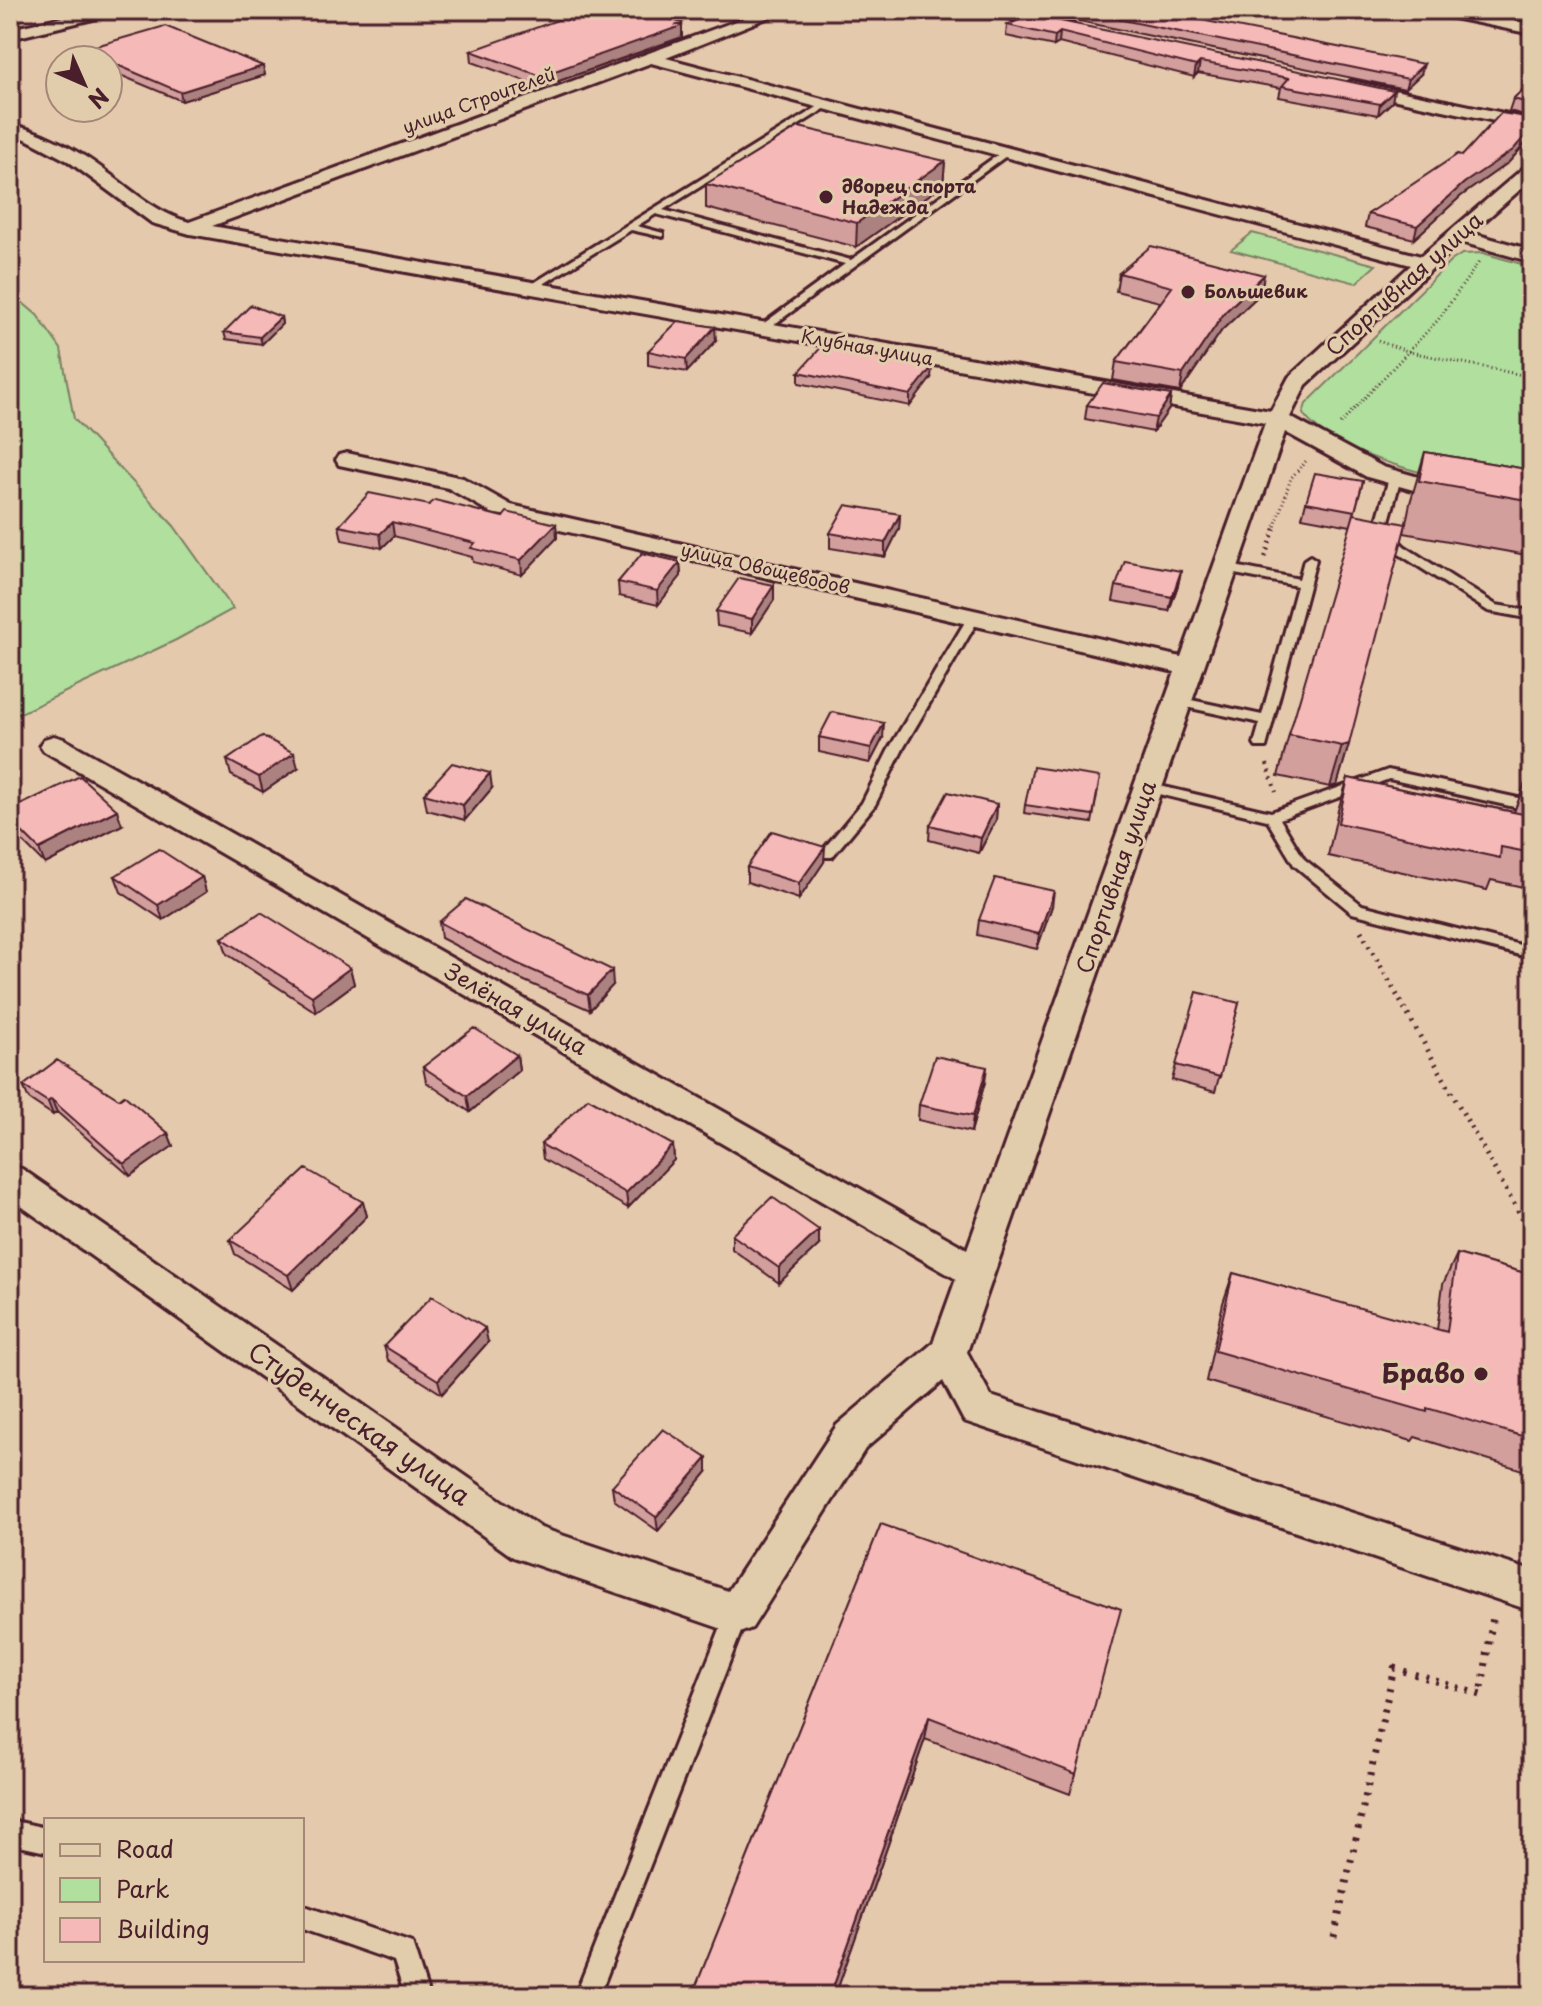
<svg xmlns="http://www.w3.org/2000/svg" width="1542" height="2006" font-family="'Playpen Sans',sans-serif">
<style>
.green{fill:#b0df9e;stroke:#7d7f64;stroke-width:2}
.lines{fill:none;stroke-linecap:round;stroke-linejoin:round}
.service-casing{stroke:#4a1f2b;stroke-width:6}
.minor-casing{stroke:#4a1f2b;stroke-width:6}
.path-far3{stroke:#4a1f2b;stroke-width:3;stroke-dasharray:1 3;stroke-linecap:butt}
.path-far2{stroke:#4a1f2b;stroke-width:4;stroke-dasharray:2 5;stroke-linecap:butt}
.path-far1{stroke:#4a1f2b;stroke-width:5;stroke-dasharray:2 6;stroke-linecap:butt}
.path{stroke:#4a1f2b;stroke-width:7;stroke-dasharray:3 8;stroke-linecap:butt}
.service{fill:#e1cdab;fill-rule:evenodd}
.minor{fill:#e1cdab;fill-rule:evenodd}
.wall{fill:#d39f9d;stroke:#4a1f2b;stroke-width:2}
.shaded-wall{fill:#ac8280;stroke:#4a1f2b;stroke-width:2}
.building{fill:#f5b9b7;stroke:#4a1f2b;stroke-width:2}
.poi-dot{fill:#4a1f2b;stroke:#e1cdab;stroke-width:3}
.labels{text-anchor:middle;stroke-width:6;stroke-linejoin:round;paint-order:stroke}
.far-street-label{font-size:18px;fill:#4a1f2b;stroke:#e1cdab}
.far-poi-label{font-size:18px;font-weight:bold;fill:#4a1f2b;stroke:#e1cdab;text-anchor:start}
.street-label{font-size:22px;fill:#4a1f2b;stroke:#e1cdab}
.near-poi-label{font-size:26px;font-weight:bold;fill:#4a1f2b;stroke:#e1cdab;text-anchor:end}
.near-street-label{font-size:26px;fill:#4a1f2b;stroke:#e1cdab}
</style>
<rect width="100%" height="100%" fill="#e5c9ad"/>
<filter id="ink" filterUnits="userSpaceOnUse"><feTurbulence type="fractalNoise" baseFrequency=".0125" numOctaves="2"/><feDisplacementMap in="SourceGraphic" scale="16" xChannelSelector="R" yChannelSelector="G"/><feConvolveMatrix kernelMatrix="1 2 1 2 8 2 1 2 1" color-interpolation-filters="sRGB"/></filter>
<g filter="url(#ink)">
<path class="green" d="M1252 233 1376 265 1356 283 1231 250Z
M1483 253 1532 267V496C1473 485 1340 463 1303 414L1306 404 1451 261 1462 254Z
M10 292 37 315 61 349 74 419 174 526 233 609 176 640 10 718Z"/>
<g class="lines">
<g class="service-casing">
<path id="service" d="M827 101 834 103 663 210 851 260 1006 149 1013 151 765 331 756 329 845 264 656 214 637 226 663 233V237L631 230 532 291 524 289Z
M1395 475 1401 478 1387 528 1404 546 1496 605 1532 611V619L1488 611 1396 552 1375 528 1389 478Z
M1310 556 1316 560 1266 747H1256L1254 744 1260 723 1172 704 1170 701 1177 697 1262 715 1297 586 1225 572 1219 568 1225 564 1299 579 1304 560Z
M974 613 980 617 904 747 875 805 832 857H822L820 854 822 851 862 803 890 747 968 617Z
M1388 770 1532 801V811L1389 779 1280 819 1304 859 1362 905 1532 948V958L1352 913 1294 865 1267 820 1142 790 1140 787 1147 783 1271 812Z
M737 1604 745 1607 748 1614 599 1996H575L726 1614 729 1607Z
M10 1820 46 1828V1852L10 1844Z
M302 1905 412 1943 429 1996H405L394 1961 302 1929Z"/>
</g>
<g class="minor-casing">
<path id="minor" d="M94 10H120L118 13 10 39V29Z
M766 10H787L666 58 1421 256 1526 166 1532 165V179L1471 233 1532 250V262L1461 242 1306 385 1290 417 1383 467 1433 481 1532 498V512L1431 495 1367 477 1285 432 967 1352 991 1396 1532 1571V1611L964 1421 943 1381 865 1449 752 1628 737 1634 513 1557 10 1198V1165L22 1169 541 1528 728 1591 837 1425 933 1343 956 1279 44 751 40 745 44 739 54 736 64 739 967 1249 1175 672 495 515 448 488 339 465 336 460 339 455 347 453 463 478 511 505 1181 657 1265 423 190 234 152 223 68 161 26 139 10 134V124C35 130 57 140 79 153 117 175 146 210 189 222ZM651 63 1411 265 1289 377 1271 411 212 226Z
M982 10H1011L1072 23 1075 26 1067 31 989 14Z
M1427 10H1457L1532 24V34L1434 14Z
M1351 81 1532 119V129L1345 89 1343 86Z"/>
</g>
<path class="path-far3" d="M1532 319V340
M1378 341 1410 352 1532 377
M1340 424 1438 320 1479 262
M1274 530 1291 478 1306 461"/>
<path class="path-far2" d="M1265 557 1275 528
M1267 764 1276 792"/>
<path class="path-far1" d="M1361 931 1532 1236"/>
<path class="path" d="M1334 1937 1394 1668 1481 1695 1493 1616"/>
<use href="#service" class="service"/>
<use href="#minor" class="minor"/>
</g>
<path class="wall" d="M1056 10H1150L1421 74 1405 89 1055 16Z
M1032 15 1392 102 1378 115 1279 97 1281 88 1198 73 1194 77 1059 43 1054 46 1006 36 1007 25Z
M572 21 682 23V37L542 87 472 62 471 51Z
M83 50 263 66 265 75 182 101 108 70V60H85Z
M1532 81V117L1509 111 1513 99Z
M1532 118V136L1509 162 1461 196 1414 239 1365 227 1368 214 1462 156Z
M945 161 943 185 856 247 706 208V184Z
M1119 273 1261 293 1222 330 1180 392 1113 380 1116 362 1160 302 1116 291Z
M281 317 282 324 262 344 226 339 224 332Z
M716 341 687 372 648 365V351Z
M799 372 931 378 910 406 799 383Z
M1171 395 1169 409 1153 432 1085 419 1087 405Z
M1425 452 1532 470V556L1404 533 1410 503Z
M1363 481 1351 526 1302 517 1306 502Z
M429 505 556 524 557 538 522 575 473 562 472 557 394 536 382 548 342 540 339 526Z
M900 514 899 529 885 557 830 548V533Z
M680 562 681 576 658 605 619 596 618 582Z
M1532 570V596L1529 595Z
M1181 571 1178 585 1169 611 1113 601 1116 586Z
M774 585V600L752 633 717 626 716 611Z
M1289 735 1349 744 1337 785 1330 787 1278 776Z
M819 737 883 738 870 763 819 752Z
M227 760 298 768 263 792 231 775Z
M1100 777 1092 823 1024 813 1025 805Z
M1348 778 1514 812 1527 778 1532 779V889L1491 880 1487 890 1328 856 1338 810Z
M492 788 465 820 427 810 424 794Z
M997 804 996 820 979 853 929 840 930 825Z
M10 810 122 825 45 864 10 829Z
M824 862 799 899 747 882V867Z
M115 876 202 877 206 892 163 920 121 892Z
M1052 906 1037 949 977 935 979 920Z
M439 922 613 985 590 1010 518 978 441 938Z
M222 938 350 968 354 984 316 1012 227 954Z
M1239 1003 1215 1092 1172 1080 1176 1065Z
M517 1055 519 1070 470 1112 426 1082 423 1067Z
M985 1082 971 1132 918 1120 919 1105Z
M23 1086 168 1133 173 1146 130 1176 57 1112 53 1115 29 1099Z
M541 1144 673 1145 674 1160 628 1208 543 1159Z
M363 1202 367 1216 293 1290 235 1254 230 1240Z
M732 1235 819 1245 779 1283 732 1249Z
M1457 1254 1532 1275V1473L1415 1437 1412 1441 1206 1381 1223 1303 1233 1273 1437 1330 1443 1284Z
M488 1342 442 1394 388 1360 384 1346Z
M707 1472 658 1531 614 1500 612 1486Z
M881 1524 1076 1774 1070 1794 925 1739 835 1996H692Z"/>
<path class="shaded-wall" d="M682 23V37L542 87 541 76Z
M1060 32 1059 43 1054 46 1055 36Z
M1200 62 1198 73 1194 77 1196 66Z
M1424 64 1421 74 1405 89 1408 79Z
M263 66 265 75 182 101 180 92Z
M1394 91 1392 102 1378 115 1380 104Z
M1532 128V136L1509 162 1461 196 1414 239 1417 226 1464 183Z
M945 161 943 185 856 247 857 223Z
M1264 275 1261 293 1222 330 1180 392 1183 374 1225 312Z
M281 317 282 324 262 344 260 337Z
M715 327 716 341 687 372 686 359Z
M932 367 931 378 910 406V395Z
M1171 395 1169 409 1153 432 1156 418Z
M900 514 899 529 885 557V543Z
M392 522 394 536 382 548 380 534Z
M556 524 557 538 522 575 521 560Z
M680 562 681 576 658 605 657 591Z
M1181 571 1178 585 1169 611 1172 597Z
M774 585V600L752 633V619Z
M884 723 883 738 870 763 871 748Z
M1349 744 1337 785 1330 787 1342 746Z
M294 753 298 768 263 792 259 777Z
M490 773 492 788 465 820 463 805Z
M997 804 996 820 979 853 981 838Z
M117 810 122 825 45 864 39 849Z
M825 847 824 862 799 899V883Z
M202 877 206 892 163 920 158 905Z
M1054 891 1052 906 1037 949 1039 934Z
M350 968 354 984 316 1012 312 996Z
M612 970 613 985 590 1010 588 995Z
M517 1055 519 1070 470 1112 467 1096Z
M987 1067 985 1082 971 1132 973 1116Z
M51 1099 57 1112 53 1115 48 1102Z
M168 1133 173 1146 130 1176 124 1164Z
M673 1145 674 1160 628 1208 626 1193Z
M363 1202 367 1216 293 1290 288 1275Z
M819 1230V1245L779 1283V1268Z
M485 1328 488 1342 442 1394 438 1380Z
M707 1458V1472L658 1531 656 1517Z
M929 1717 925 1739 835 1996H830Z"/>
<path class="building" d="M606 10H641L682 23 677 25 681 26 541 76 471 51 563 18 572 21Z
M1074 10H1150L1424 64 1408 79Z
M1032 15 1394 91 1380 104 1282 86 1289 78 1200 62 1196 66 1060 32 1055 36 1007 25Z
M165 26 263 66 180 92 108 61V60H105L82 50Z
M1532 81V104L1513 99Z
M1501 113 1532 118V128L1513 150 1464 183 1417 226 1368 214 1458 154 1462 156Z
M799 127 945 161 857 223 706 184Z
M1151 246 1264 275 1225 312 1183 374 1116 362 1172 287 1119 273Z
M251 305 281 317 260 337 224 332Z
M678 321 715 327 686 359 648 351Z
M823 345 932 367 910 395 799 372Z
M1103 383 1171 395 1156 418 1087 405Z
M1425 452 1532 470V501L1419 481Z
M1315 473 1363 481 1355 511 1306 502Z
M369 493 429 505 435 500 503 517 507 512 556 524 521 560 471 548 475 543 392 522 380 534 339 526Z
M846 505 900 514 885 543 830 533Z
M1354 514 1406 524 1349 744 1342 746 1289 735Z
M642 553 680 562 657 591 618 582Z
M1125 561 1181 571 1172 597 1116 586Z
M739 578 774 585 752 619 716 611Z
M832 712 884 723 871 748 819 737Z
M262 736 294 753 259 777 227 760Z
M452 763 490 773 463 805 424 794Z
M1033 767 1100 777 1093 815 1025 805Z
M80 776 117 810 39 849 10 820V810Z
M1348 778 1523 814 1527 778 1532 779V853L1501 847 1500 858 1338 823Z
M948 792 997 804 981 838 930 825Z
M772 831 825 847 799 883 747 867Z
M159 849 202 877 158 905 115 876Z
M995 878 1054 891 1039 934 979 920Z
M466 899 612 970 588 995 516 963 439 922Z
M261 912 350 968 312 996 222 938Z
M1197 992 1239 1003 1220 1077 1176 1065Z
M474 1028 517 1055 467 1096 423 1067Z
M935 1056 987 1067 973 1116 919 1105Z
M57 1060 119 1099 124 1095 168 1133 124 1164 51 1099 48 1102 23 1086Z
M588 1098 673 1145 626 1193 541 1144Z
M306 1169 363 1202 288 1275 230 1240Z
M772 1197 819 1230 779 1268 732 1235Z
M1457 1254 1532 1275V1439L1427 1408V1412L1215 1351 1233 1273 1447 1332Z
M432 1296 485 1328 438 1380 384 1346Z
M663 1429 707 1458 656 1517 612 1486Z
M881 1524 1121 1609 1076 1774 929 1717 830 1996H692Z"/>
</g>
<g class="poi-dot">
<circle cx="826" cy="197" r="8"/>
<circle cx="1188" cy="292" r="8"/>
<circle cx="1481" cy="1374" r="8"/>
</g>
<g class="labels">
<g class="far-street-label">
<text transform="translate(479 101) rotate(-20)" y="6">улица Строителей</text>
<text transform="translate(867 348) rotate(10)" y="6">Клубная улица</text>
<text transform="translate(765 569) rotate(13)" y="6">улица Овощеводов</text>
</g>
<g class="far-poi-label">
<text x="842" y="193">дворец спорта<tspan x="842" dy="21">Надежда</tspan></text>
<text x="1204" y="298">Большевик</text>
</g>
<g class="street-label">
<text transform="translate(1404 284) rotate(-42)" y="8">Спортивная улица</text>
<text transform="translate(1116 877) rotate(-71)" y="8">Спортивная улица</text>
<text transform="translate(516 1009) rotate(30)" y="8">Зелёная улица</text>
</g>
<g class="near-poi-label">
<text x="1465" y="1383">Браво</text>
</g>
<g class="near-street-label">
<text transform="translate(359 1424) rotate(35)" y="9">Студенческая улица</text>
</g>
</g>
<rect width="1542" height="2006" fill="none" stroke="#e1cdab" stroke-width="40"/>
<rect x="20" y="20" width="1502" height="1966" fill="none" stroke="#4a1f2b" stroke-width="3" filter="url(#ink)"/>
<rect x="44" y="1818" width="260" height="144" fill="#e1cdab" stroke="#a58778" stroke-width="2"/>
<rect x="60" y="1844" width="40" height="12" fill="#e1cdab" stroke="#a58778" stroke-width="2"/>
<text x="116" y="1858" font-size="24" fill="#4a1f2b">Road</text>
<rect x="60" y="1878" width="40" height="24" fill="#b0df9e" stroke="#a58778" stroke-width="2"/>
<text x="116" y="1898" font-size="24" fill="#4a1f2b">Park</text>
<rect x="60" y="1918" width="40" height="24" fill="#f5b9b7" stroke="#a58778" stroke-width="2"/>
<text x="116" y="1938" font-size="24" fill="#4a1f2b">Building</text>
<g transform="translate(84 84) rotate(135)"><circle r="38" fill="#e1cdab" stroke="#a58778" stroke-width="2"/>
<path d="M0-6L14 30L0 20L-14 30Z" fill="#4a1f2b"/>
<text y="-12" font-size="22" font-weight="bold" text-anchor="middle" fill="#4a1f2b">N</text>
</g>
</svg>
